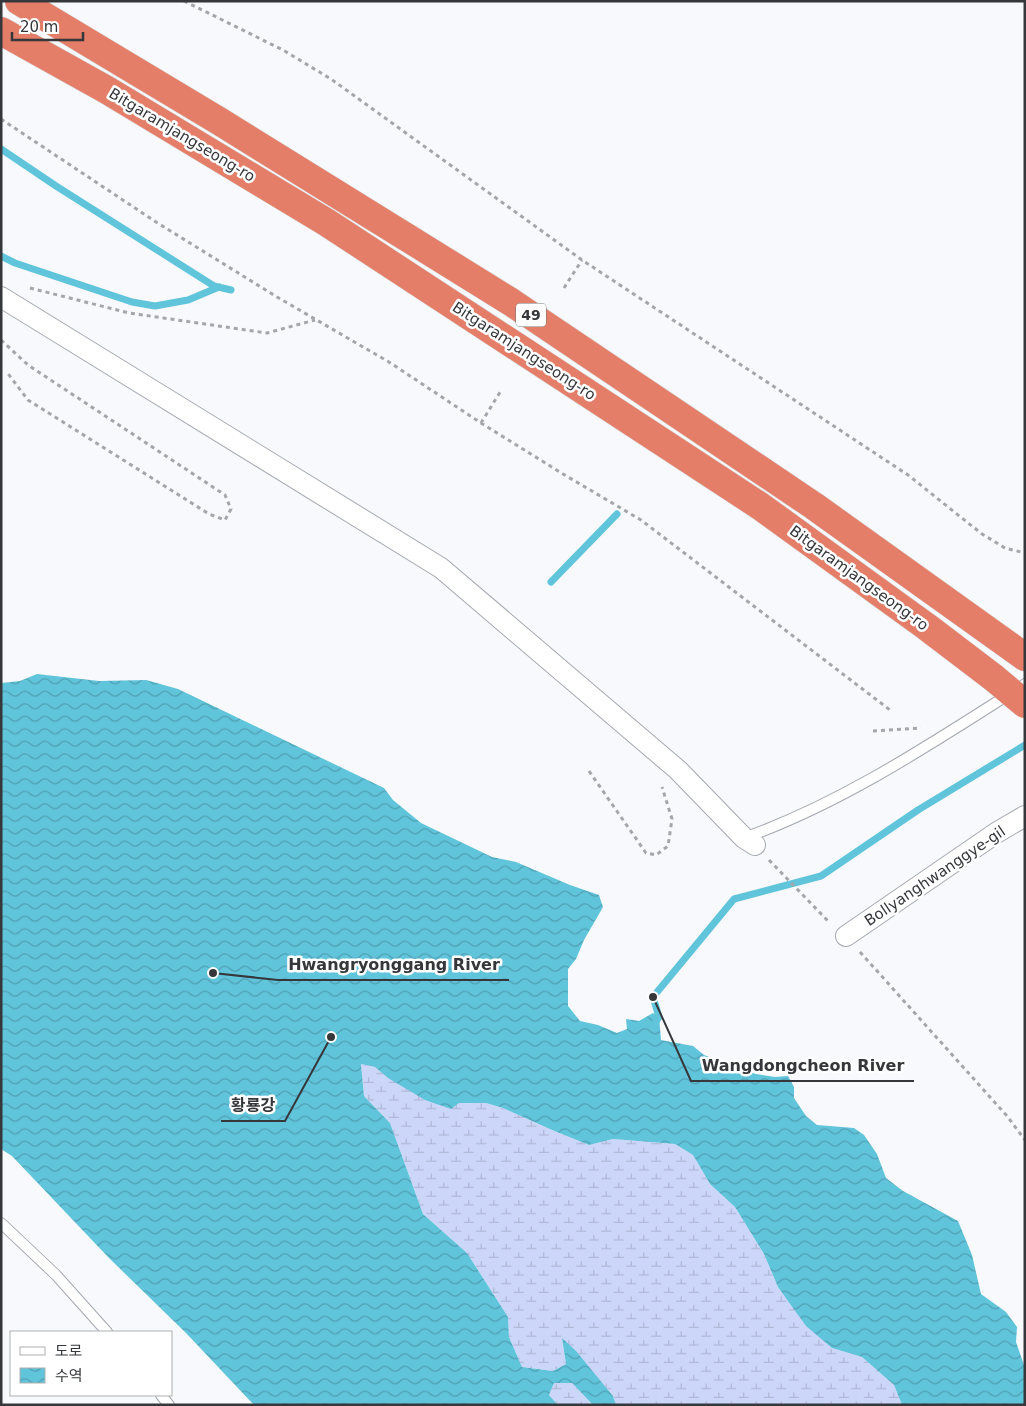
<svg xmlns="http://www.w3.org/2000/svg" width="1026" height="1406" font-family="'DejaVu Sans','Noto Sans KR',sans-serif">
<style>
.wetland{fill:url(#wetland-marsh)}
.water{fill:url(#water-waves)}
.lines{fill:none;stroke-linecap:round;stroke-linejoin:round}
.stream{stroke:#60c4db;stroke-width:7}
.lane-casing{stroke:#a5a8b1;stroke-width:12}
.street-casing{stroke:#a5a8b1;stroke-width:22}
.highway-casing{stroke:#d7d7d8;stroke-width:29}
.path{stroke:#a4a6a9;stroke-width:3;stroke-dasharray:4 4;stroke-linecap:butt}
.lane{stroke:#fff;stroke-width:10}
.street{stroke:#fff;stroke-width:20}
.highway{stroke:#e57e69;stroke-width:28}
.highway-bridge-casing{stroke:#d7d7d8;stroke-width:29;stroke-linecap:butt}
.highway-bridge{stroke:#e57e69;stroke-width:28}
.labels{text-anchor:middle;stroke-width:5;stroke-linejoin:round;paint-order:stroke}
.shield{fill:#fff;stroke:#727375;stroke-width:1}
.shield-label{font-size:14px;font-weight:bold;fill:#35373a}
.street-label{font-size:15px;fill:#35373a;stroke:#fff}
.leader{fill:none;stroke:#35373a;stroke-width:2}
.callout-dot{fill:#35373a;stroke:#fff;stroke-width:2}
.callout-label{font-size:16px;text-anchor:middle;font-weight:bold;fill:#35373a;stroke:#fff;stroke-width:5;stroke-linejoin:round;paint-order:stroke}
</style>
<defs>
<pattern id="wetland-marsh" width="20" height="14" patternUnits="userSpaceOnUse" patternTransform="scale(1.25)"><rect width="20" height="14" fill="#ccd6f9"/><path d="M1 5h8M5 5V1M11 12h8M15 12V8" fill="none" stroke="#b0b8d6"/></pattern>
<pattern id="water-waves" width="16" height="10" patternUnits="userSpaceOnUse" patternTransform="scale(1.25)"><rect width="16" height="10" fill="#60c4db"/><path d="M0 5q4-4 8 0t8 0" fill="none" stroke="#50a0b3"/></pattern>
</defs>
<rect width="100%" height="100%" fill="#f8f9fd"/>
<path class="wetland" d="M361 1064 375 1067 388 1078 459 1103H486L503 1108 552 1130 589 1145 613 1139 675 1144 693 1155 710 1184 735 1207 764 1254 778 1287 832 1348 862 1357 894 1385 902 1405H612H615L613 1396 562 1339 566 1364 553 1371 522 1367 509 1337 508 1317 467 1253 423 1214 390 1123 364 1096Z
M554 1382 572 1383 593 1405H558L549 1395Z"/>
<path class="water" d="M37 674 99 681 146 680 178 689 384 788 393 800 421 823 492 857 516 862 570 885 599 895 603 907 584 940 576 959 568 969V1006L580 1021 598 1025 617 1033 627 1029 626 1019 639 1021 653 1013 659 1017 661 1040 693 1046 704 1055 756 1074 775 1077 788 1076 794 1087V1098L806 1116 817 1125 854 1128 864 1135 877 1154 886 1178 903 1191 958 1221 972 1255 981 1294 1006 1312 1017 1327 1016 1342 1025 1368V1405H902L894 1385 862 1357 832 1348 806 1326 778 1287 764 1254 735 1207 710 1184 693 1155 675 1144 613 1139 589 1145 552 1130 503 1108 486 1103H459L451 1109 425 1100 388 1078 375 1067 361 1064 364 1096 390 1123 423 1214 467 1253 508 1317 509 1337 522 1367 553 1371 566 1364 562 1338 576 1351 613 1396 616 1405H593L572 1383H554L549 1395 558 1405H254L186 1333 109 1258 12 1156 1 1149V683L20 681Z"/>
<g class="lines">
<path class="stream" d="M1 149 56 186 214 286 231 290
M1 256 15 263 132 302 155 306 188 300 219 287
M551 582 617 514
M654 1025 659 1017 653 997 734 899 821 876 918 810 1025 745"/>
<g class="lane-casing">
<path id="lane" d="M744 838C845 802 935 741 1025 684
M1 1223 56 1275 107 1332
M161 1395 169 1405"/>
</g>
<g class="street-casing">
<path id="street" d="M1 297 441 568 678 770 744 838 755 845
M846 936 996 833 1025 816"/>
</g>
<g class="highway-casing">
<path id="highway" d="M19 1 219 121 511 302 814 506 1025 657
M1 31 107 90 326 222 760 506 927 627 994 678"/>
</g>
<path class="path" d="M184 1 283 50 331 79 582 260 908 475 982 534 1005 548 1025 553
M1 119 156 222 277 297 389 362 481 423 563 474 641 520 890 710
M30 288 129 313 267 333 315 320
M564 288 582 260
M1 340 28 365 225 495 231 509 225 520 209 514 28 400 6 371
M481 423 502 389
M873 731 921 728
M589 771 646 853 656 855 668 846 672 819 662 787
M769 860 829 922
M860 952 1007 1116 1025 1140"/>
<use href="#lane" class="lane"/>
<use href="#street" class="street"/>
<use href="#highway" class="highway"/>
<g class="highway-bridge-casing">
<path id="highway-bridge" d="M994 678 1025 704"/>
</g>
<use href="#highway-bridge" class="highway-bridge"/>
</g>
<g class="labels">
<rect class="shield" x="516" y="303.5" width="30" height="23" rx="4"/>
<g class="shield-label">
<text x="531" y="320">49</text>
</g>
<g class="street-label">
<text transform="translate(182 135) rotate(31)" y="5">Bitgaramjangseong-ro</text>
<text transform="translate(524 351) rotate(33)" y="5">Bitgaramjangseong-ro</text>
<text transform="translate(859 578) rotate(36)" y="5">Bitgaramjangseong-ro</text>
<text transform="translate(935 876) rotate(-34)" y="5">Bollyanghwanggye-gil</text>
</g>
</g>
<path class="leader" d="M213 973L278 980H509M653 997L691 1081H914M331 1037L285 1121H221"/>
<g class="callout-dot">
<circle cx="213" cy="973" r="5"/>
<circle cx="653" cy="997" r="5"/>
<circle cx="331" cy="1037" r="5"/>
</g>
<g class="callout-label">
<text x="394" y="970">Hwangryonggang River</text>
<text x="803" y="1071">Wangdongcheon River</text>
<text x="253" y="1111">황룡강</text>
</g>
<rect width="1026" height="1406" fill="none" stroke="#35373a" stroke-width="5"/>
<rect x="10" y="1331" width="162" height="65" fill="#ffffff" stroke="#aeafb0"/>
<rect x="20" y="1347" width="25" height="8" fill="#ffffff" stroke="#aeafb0"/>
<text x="55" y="1356" font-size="15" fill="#35373a">도로</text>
<rect x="20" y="1368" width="25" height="15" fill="url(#water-waves)" stroke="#aeafb0"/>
<text x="55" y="1381" font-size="15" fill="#35373a">수역</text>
<path d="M12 32v8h71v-8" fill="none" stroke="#35373a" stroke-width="2.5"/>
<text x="20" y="32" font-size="15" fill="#35373a" stroke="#ffffff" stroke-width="4" paint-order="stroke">20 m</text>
</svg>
